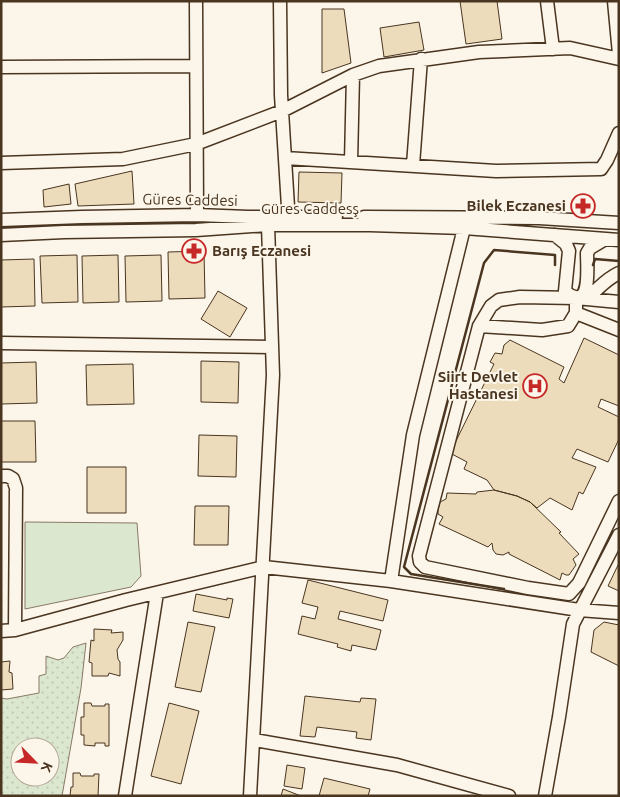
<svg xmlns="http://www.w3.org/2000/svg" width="620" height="797" font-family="Ubuntu,sans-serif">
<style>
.grass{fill:url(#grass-dots);stroke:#887966;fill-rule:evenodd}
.park{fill:#dce7d0;stroke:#887966}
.building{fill:#ecdcbc;stroke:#4a3520}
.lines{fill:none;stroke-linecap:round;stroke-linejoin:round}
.minor-casing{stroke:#4a3520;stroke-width:15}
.minor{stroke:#fbf6e9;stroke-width:12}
.wall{stroke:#4a3520;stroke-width:2.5}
.labels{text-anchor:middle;stroke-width:4;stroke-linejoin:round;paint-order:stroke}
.street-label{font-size:15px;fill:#4a3520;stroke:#fbf6e9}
.poi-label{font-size:15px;font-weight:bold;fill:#4a3520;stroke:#fbf6e9;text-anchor:end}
</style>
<defs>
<pattern id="grass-dots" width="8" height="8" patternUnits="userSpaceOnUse" patternTransform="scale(1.25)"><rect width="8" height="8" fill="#dce7d0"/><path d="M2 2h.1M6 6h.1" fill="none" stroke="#bec7b2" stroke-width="1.8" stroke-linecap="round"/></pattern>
</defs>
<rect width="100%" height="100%" fill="#fbf6e9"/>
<path class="grass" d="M86 643 81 688 62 796H1V698L7 699 39 693V676L46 674V656L58 660 64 658 73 647ZM20 747H50V777H20Z"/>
<path class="park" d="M25 522 137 523 141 576 131 587 25 609Z"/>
<path class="building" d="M460 1H497L502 39 466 44Z
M322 9H344L351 63 322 73Z
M419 22 424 50 384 57 380 28Z
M132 171 134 204 78 206 75 184Z
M299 172 342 173 341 203 298 202Z
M69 184 71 204 44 207 43 190Z
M204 251 205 298 169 299 168 252Z
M77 255 78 302 42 303 40 256Z
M118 255 119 302 83 303 82 256Z
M161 255 162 301 126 302 125 256Z
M34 259 35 306 1 307V260Z
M218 291 247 308 230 337 201 319Z
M584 338 619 355V406L601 399 598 407 619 417V439L608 462 577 449 572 458 596 467 583 494 579 492 572 510 550 498 537 508 530 502 517 496 494 490 487 480 464 469 467 462 450 453 494 364 490 362 495 353 502 354 504 345 510 340 564 367 559 379 564 383Z
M201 361 239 362 238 403 201 402Z
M36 362 37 403 1 404V363Z
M133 364 134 404 87 405 86 365Z
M1 421H35L36 462H1Z
M199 435 237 436 236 477 198 476Z
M87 467H126V513H87Z
M494 490 517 496 530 502 561 532 559 533 579 554 573 559 576 565 569 575H566L562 573 560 580 509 554V552L503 555 496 554 493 550 492 543 488 547 439 524 443 517 438 514V510L440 502 446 499 447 493 476 494 477 492Z
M195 506H229L228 545H194Z
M619 563V591L608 586Z
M308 580 388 600 383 621 340 611 338 619 381 630 376 650 352 645 351 651 337 647 338 644 298 634 302 616 315 619 318 607 302 603Z
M196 594 227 600V598L233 599 229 618 193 611Z
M188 622 215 627 201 692 175 687Z
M604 622 619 625V666L591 652 594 630Z
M94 629 112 630 111 633 123 632V640L117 650 118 659 120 662V676L109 673 108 676H92V663L89 662 91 640 94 641Z
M10 661 9 672 12 673 13 689 1 690V662Z
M305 696 360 702 361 698 376 699 371 740 356 738 357 732 317 727 315 737 300 736Z
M84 703H91L92 706H105V704H109V746H105V743H95V746L84 745V735H81V717H84Z
M169 703 199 711 181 784 151 776Z
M287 765 305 768 302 789 284 786Z
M73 773H80L81 776H94V774H99L98 796H70L71 787H73Z
M324 778 370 789 368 796H319Z
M283 789 301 796H281Z"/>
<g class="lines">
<g class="minor-casing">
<path id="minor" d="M196 1 197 215
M280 1 281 95 289 223
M547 1 553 49
M614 1 619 54
M1 67 196 66
M285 158 496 171 601 169 607 160 619 133
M351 162 353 75
M1 163 123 159 196 144 282 111 353 75 379 66 479 52 570 48 619 59
M413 165 421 59
M364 217 539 218 619 223
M1 220 82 217 197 215 248 217H336
M1 235 64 232 196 230 268 225H370L464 228 619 240
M555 235 566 244 569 251 565 291C569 295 573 298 579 297 590 294 587 263 587 253L590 248 605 239
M587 298C599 289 604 280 619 273
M619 302 576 298 520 297 499 300 491 306 479 326 419 556 420 562 425 567 528 588 569 594 579 583 619 501
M576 313 619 330
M479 326 542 330 568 326 576 313V298
M1 343 272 347
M1 476H8L13 479 16 488 15 630
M391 581 413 435 464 228
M1 631 15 630 126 600 264 567 391 581 579 610 619 613
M254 740 397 765 509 796
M125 796 157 593
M250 796 273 375 268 225
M545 796 559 717 573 624 619 535"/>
</g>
<use href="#minor" class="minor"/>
<path class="wall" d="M593 265 595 259 619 261
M504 589 411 574 404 567 484 263 494 250 555 255V265"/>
</g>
<defs>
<g id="pharmacy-ring" transform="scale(1.25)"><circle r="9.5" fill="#fbf6e9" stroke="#c62828" stroke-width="1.5"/><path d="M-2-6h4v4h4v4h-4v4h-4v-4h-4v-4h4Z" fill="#c62828"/></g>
<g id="hospital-ring" transform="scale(1.25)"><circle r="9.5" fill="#fbf6e9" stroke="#c62828" stroke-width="1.5"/><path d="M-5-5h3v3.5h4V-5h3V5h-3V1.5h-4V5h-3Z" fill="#c62828"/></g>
</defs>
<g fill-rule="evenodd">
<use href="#pharmacy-ring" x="583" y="206"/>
<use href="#pharmacy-ring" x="194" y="251"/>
<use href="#hospital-ring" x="535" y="386"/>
</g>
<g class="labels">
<g class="street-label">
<text transform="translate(190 200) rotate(1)" y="5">Güres Caddesi</text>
<text x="310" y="214">Güres Caddesş</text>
</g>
<g class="poi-label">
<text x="566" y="211">Bilek Eczanesi</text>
<text x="212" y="256" text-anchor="start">Barış Eczanesi</text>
<text x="518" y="382">Siirt Devlet<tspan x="518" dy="17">Hastanesi</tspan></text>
</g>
</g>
<rect width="620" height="797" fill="none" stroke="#4a3520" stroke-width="5"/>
<g transform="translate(35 762) rotate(114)"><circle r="24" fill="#fbf6e9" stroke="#b4a999"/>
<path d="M0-4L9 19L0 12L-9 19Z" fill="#c62828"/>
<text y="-8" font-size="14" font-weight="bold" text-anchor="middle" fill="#4a3520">K</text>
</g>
</svg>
